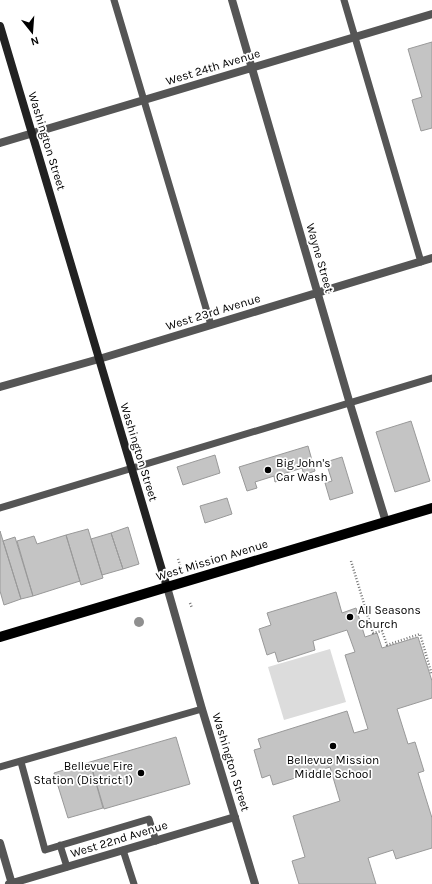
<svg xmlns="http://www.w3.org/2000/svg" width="432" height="884" font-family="Karla,sans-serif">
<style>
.green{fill:#dcdcdc}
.building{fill:#c4c4c4;stroke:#999}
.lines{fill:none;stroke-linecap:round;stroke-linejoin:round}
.path{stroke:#777;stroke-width:2.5;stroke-dasharray:1 2;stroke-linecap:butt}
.lane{stroke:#555;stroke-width:7}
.street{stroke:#555;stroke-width:8}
.secondary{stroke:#222;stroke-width:8}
.primary{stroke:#000;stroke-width:10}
.tree{fill:#8f8f8f}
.poi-dot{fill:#000;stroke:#fff;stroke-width:1.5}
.labels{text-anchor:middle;stroke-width:3.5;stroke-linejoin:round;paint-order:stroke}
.street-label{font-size:12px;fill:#000;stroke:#fff}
.poi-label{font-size:12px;fill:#000;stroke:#fff;text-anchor:start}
</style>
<rect width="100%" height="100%" fill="#fff"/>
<path class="green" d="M330 649 346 702 284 720 268 667Z"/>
<path class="building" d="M432 42V128L421 131 412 100 422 97 408 49Z
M411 421 430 481 395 492 376 432Z
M308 446 315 471 304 475 302 468 283 474 285 479 275 482 274 476 255 482 257 488 247 491 239 467Z
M215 455 220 473 183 485 177 467Z
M342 457 353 493 330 500 325 483 332 481 326 462Z
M227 498 232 514 205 523 200 506Z
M128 527 139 564 123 569 111 533Z
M88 529 103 578 81 585 66 535Z
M0 531 21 599 4 605 0 591Z
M111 533 123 569 102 575 91 539Z
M66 535 80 581 33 596 17 541 34 536 37 544Z
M15 537 33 596 21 599 3 541Z
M336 592 342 613 356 608 365 637 377 633 382 648 418 637 432 681V698L397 709 408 744 415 742 424 771 418 773 432 818V848L396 859 393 850 368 858 376 884H299L292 861 305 857 293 816 340 801 330 767 273 785 270 775 262 778 254 750 261 748 258 739 347 711 354 733 368 729 345 655 355 652 347 630 313 641 315 650 278 662 275 652 267 655 259 629 271 625 267 613Z
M176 737 190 784 104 809 90 762Z
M90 762 103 808 68 818 54 773Z"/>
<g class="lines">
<path class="path" d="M178 559 180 565
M351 561 373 633 382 631 387 645 420 634 432 675
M190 603 192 608"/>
<path class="lane" d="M114 0 211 325
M344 0 421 262
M0 508 432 378
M21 762 45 850 149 819 156 841
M0 767 202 709
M60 845 67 867
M123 850 134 884"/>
<path class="street" d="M232 0 350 404 386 522
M0 143 432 14
M0 387 99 359 432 258
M167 587 202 709 255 884
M0 843 12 884
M9 884 235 817"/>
<path class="secondary" d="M0 26 167 587"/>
<path class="primary" d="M0 637 432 508"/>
</g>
<circle class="tree" cx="139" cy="622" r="5"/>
<g class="poi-dot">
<circle cx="268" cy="470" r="4"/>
<circle cx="350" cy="617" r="4"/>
<circle cx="333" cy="746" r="4"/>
<circle cx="141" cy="773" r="4"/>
</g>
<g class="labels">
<g class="street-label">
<text transform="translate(213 67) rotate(-17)" y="4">West 24th Avenue</text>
<text transform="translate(47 141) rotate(73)" y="4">Washington Street</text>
<text transform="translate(320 258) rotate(74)" y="4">Wayne Street</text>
<text transform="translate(213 312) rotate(-17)" y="4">West 23rd Avenue</text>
<text transform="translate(139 452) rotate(73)" y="4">Washington Street</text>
<text transform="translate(212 560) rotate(-17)" y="4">West Mission Avenue</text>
<text transform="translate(231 762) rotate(73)" y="4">Washington Street</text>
<text transform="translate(119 839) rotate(-17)" y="4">West 22nd Avenue</text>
</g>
<g class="poi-label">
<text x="276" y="467">Big John's<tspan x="276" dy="14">Car Wash</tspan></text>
<text x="358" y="614">All Seasons<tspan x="358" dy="14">Church</tspan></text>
<text x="333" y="764" text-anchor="middle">Bellevue Mission<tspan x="333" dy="14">Middle School</tspan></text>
<text x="133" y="770" text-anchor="end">Bellevue Fire<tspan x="133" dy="14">Station (District 1)</tspan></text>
</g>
</g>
<g transform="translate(32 32) rotate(163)" stroke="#ffffff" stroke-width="3" paint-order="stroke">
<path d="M0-3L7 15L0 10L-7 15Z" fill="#000000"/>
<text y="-6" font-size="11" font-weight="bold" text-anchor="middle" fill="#000000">N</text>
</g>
</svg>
